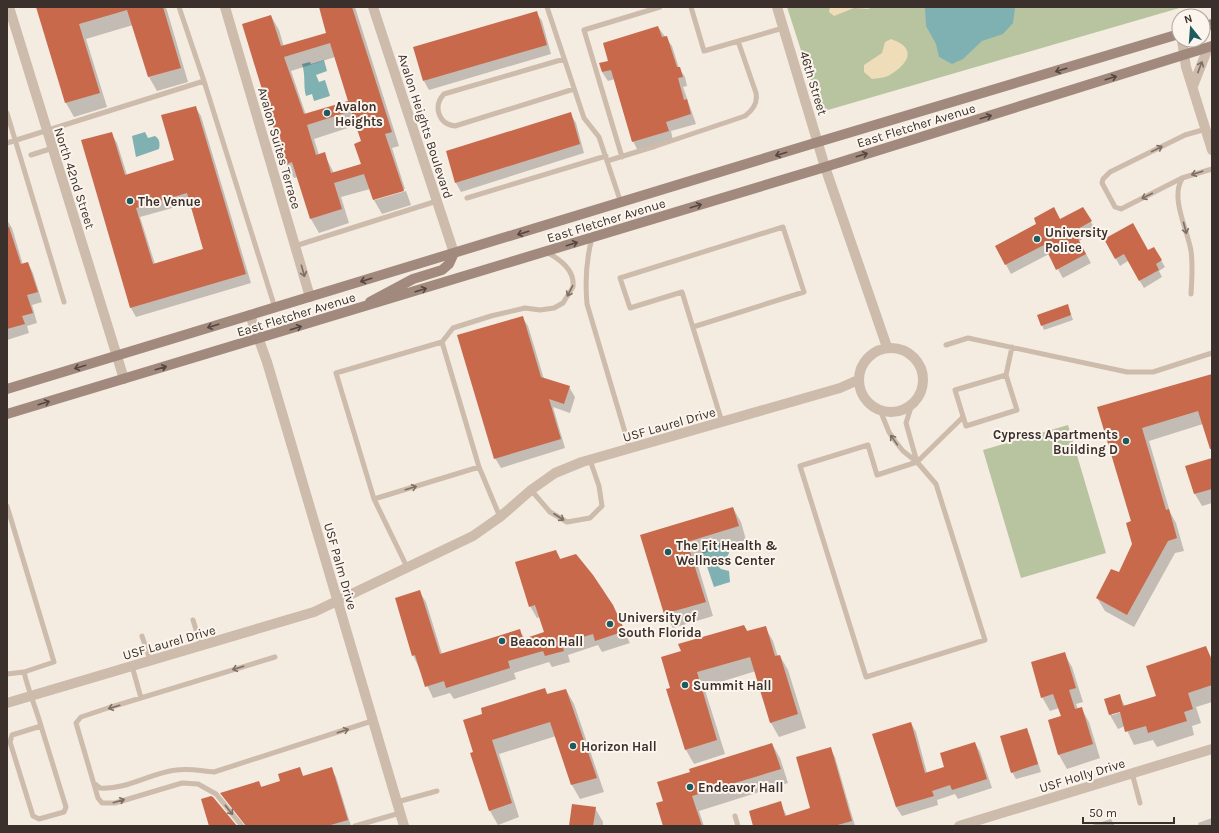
<svg xmlns="http://www.w3.org/2000/svg" width="1219" height="833" font-family="Karla,sans-serif">
<style>
.green{fill:#b8c4a0}
.sand{fill:#efdcb8}
.water{fill:#7fb0b2}
.shadow{fill:#0003;fill-rule:evenodd}
.building{fill:#c8694b;fill-rule:evenodd}
.lines{fill:none;stroke-linecap:round;stroke-linejoin:round}
.service{stroke:#cdbbac;stroke-width:5}
.minor{stroke:#cdbbac;stroke-width:10}
.tertiary{stroke:#cdbbac;stroke-width:10}
.secondary{stroke:#a18a7d;stroke-width:10}
.oneway{stroke:#7d6f65}
.oneway2{stroke:#544640}
.poi-dot{fill:#1f5a5e;stroke:#fbf5ee;stroke-width:1.5}
.labels{text-anchor:middle;stroke-width:4;stroke-linejoin:round;paint-order:stroke}
.street-label{font-size:13px;fill:#3b302b;stroke:#fbf5ee}
.poi-label{font-size:13px;font-weight:bold;fill:#3b302b;stroke:#fbf5ee;text-anchor:start}
</style>
<rect width="100%" height="100%" fill="#f4ebe1"/>
<path class="green" d="M787 7H1183L821 112Z
M1068 425 1106 553 1021 578 983 450Z"/>
<path class="sand" d="M830 7H873L868 9 854 8 834 16 829 12Z
M891 39C920 49 906 66 888 76 883 78 877 78 872 79L864 72V65L882 53 885 42Z"/>
<path class="water" d="M925 7H1015V8L1013 23 1003 34 982 41 963 59 952 64 939 57 936 44 926 26Z
M324 60 327 71 316 75 319 82 325 80 330 96 314 101 312 94 306 96C303 86 306 76 302 64L310 62 311 64Z
M145 132 148 138 155 136C160 139 160 144 159 149L136 157 132 136Z
M726 541 729 553 727 557 718 561V566L721 569 729 571 730 582 714 587 701 549Z"/>
<path class="shadow" d="M37 7H166L188 82 157 91 149 77 133 25 86 39 107 107 74 117 66 103Z
M320 7H355L399 146 392 148 405 189 375 198V200L406 191 411 205 382 214 374 200 370 189 341 197 349 223 319 233 311 219 298 177 294 178 286 164 271 16 279 30 284 47 328 33ZM335 57 349 101 306 115 291 71ZM357 125 363 142 362 164 334 173 324 154 319 155 314 139Z
M536 12 542 21 551 54 429 90 424 81Z
M658 27 672 46 679 68 685 77 687 86 683 87 696 124 671 131 673 141 638 151 633 141 615 79 608 81 602 72 609 61Z
M195 107 201 116 251 283 136 317 131 308 111 133 117 143 127 175 176 161ZM190 203 204 250 155 264 140 217Z
M570 113 576 123 584 153 461 192 456 183 447 152Z
M1083 208 1096 231 1079 241 1091 263 1063 278 1049 254 1011 274 996 246 1060 220Z
M7 220 12 228 23 265 28 263 33 273 42 302 32 305 37 323 27 326 29 333 7 340Z
M1105 240 1158 255 1165 267 1159 271 1162 277 1144 288 1128 261 1120 266Z
M1068 306 1073 320 1044 330 1042 325Z
M522 317 528 326 544 379 569 387 575 397 570 413 553 407 565 448 501 468 495 458Z
M1212 375V452L1203 424 1149 441 1170 512 1176 523 1184 551 1175 553 1134 627 1105 611 1097 598 1119 574 1133 544 1132 522 1098 408Z
M1212 459V503L1202 506 1195 494Z
M733 508 741 522 746 540 695 556 713 616 673 628 665 614 641 535Z
M556 551 561 560 575 556 603 590 630 643 602 652 598 645 568 655 570 662 552 667 549 662 514 673 516 679 454 699 450 693 433 698 413 655 419 591 426 602 442 654 519 630 525 639 545 633 540 617 537 618 530 606Z
M744 626 748 632 765 627 773 641 778 657 780 656 788 670 806 728 779 737 771 723 756 671 704 687 725 754 694 764 686 750 672 688 682 652Z
M1205 647 1212 658V702L1196 707 1201 723 1192 726 1194 735 1157 747 1153 740 1134 745 1125 726 1118 729 1110 715 1119 695 1125 706 1157 697ZM1125 711 1112 715V713Z
M1064 653 1072 667 1083 702 1076 704 1078 709 1081 708 1089 722 1100 758 1067 769 1059 755 1049 720 1062 716 1059 708 1050 711 1042 697Z
M545 689 548 695 566 690 574 704 604 792 580 799 572 785 556 736 499 754 519 817 498 825 490 811 472 754 475 753 484 715Z
M911 723 916 732 927 773 945 768 975 743 980 752 992 788 958 799 955 794 937 800 938 805 902 816 896 807 873 735Z
M1026 729 1030 736 1041 772 1016 779 1012 772Z
M772 744 780 758 788 783 699 811 704 826H664V801L692 772Z
M830 748 835 757 855 826H754L780 803 787 816 811 809Z
M331 768 336 777 351 826H246L222 794 259 782 262 788 282 782 299 769 304 777Z
M595 808 603 822V826H570Z
M1212 818V826H1199L1198 823Z
M1111 819 1115 826H1089Z"/>
<path class="building" d="M36 7H163L181 68 148 77 127 10 79 24 100 93 65 103Z
M319 7H352L392 132 385 134 404 191 373 200 364 174 334 183 342 209 310 219 292 162 285 165 242 24 271 15 281 46 326 33ZM330 43 348 101 304 114 284 57ZM351 111 361 141 354 144 361 164 331 173 325 152 316 155 307 125Z
M537 11 547 45 423 81 413 47Z
M658 26 662 37 667 36 677 67H680L683 77 678 78 684 100 687 99 691 114 666 122 669 131 632 142 611 70 602 72 599 63 608 61 603 43Z
M196 106 246 274 130 308 81 140 112 132 125 175 174 160 161 115ZM187 193 203 249 153 264 136 208Z
M571 112 580 144 455 183 446 151Z
M1054 207 1060 219 1083 207 1092 221 1074 231 1086 254 1056 270 1044 245 1005 265 995 246 1036 224 1034 218Z
M1133 223 1148 250 1154 247 1162 260 1156 264 1159 270 1139 281 1124 254 1115 259 1104 239Z
M7 227H9L21 264 28 262 38 292 27 295 33 313 22 316 25 324 7 329Z
M1068 304 1071 315 1041 326 1037 315Z
M523 316 541 377 570 386 564 404 549 399 561 439 494 459 457 335Z
M1212 374V449H1210L1198 411 1142 428 1166 510 1169 509 1177 538 1168 541 1127 615 1096 598 1111 569 1119 572 1132 544 1126 523 1131 521 1097 407Z
M1212 458V489L1194 494 1185 466Z
M733 507 739 526 687 542 706 602 664 614 640 535Z
M556 550 560 559 576 554 593 575 613 605 625 631 595 641 593 634 562 643 564 651 545 656 543 651 508 661 510 668 446 688 444 681 425 687 415 655 412 656 395 598 420 590 440 654 520 629 523 639 544 632 535 605 529 607 515 562Z
M744 625 747 631 766 626 775 656 780 655 798 714 770 723 750 657 697 672 717 740 685 750 666 689 670 688 661 657 681 651 678 644Z
M1206 646 1212 661V685L1188 693 1193 709 1184 712 1187 721 1148 733 1146 726 1125 732 1120 712 1109 715 1104 699 1120 694 1123 706 1156 696 1146 666Z
M1065 652 1076 688 1069 690 1075 709 1082 707 1093 744 1058 755 1048 720 1061 716 1053 694 1041 698 1031 662Z
M545 688 547 694 566 689 597 778 571 785 550 722 492 740 512 803 489 811 470 753 473 752 463 720 482 714 481 708Z
M911 722 925 773 944 767 940 753 975 742 987 779 952 790 950 785 932 791 934 796 896 807 872 734Z
M1027 728 1038 764 1011 773 1000 736Z
M772 743 781 769 692 796 702 826H663L656 803 663 801 657 782 690 772 689 769Z
M831 747 852 821 834 826H753L749 811 781 801 785 816 810 808 796 757Z
M300 767 303 776 332 767 348 820 327 826H246L220 793 259 781 261 787 280 781 278 774Z
M211 796 213 797 237 826H209L201 799Z
M572 804 596 807 593 826H569Z"/>
<g class="lines">
<path class="service" d="M547 7 584 118 599 137 621 203
M691 7 704 51 783 28
M564 59 444 94C433 106 438 124 455 126L574 89
M204 81 275 308
M7 113 64 302
M1206 129 1185 135 1110 172 1103 179 1102 183 1115 207 1121 209 1182 178 1212 169
M7 143 204 81 179 7
M31 155 53 148
M622 157 584 30 660 7
M607 161 656 146 745 116C753 110 758 103 756 93L738 41
M1182 179C1170 198 1188 231 1191 251 1193 265 1192 279 1191 294
M467 198 606 156
M592 238C586 260 585 281 587 304L630 449
M295 246 437 201
M693 327 804 292 783 227 620 278 630 308 682 292 722 422
M442 342 479 467 500 517
M946 345 968 338 1127 372H1153L1212 353
M1006 375 1017 410 966 426 955 390Z
M1006 375 1012 347
M912 404 906 423 917 462
M880 410 889 432 895 441 903 451 917 462 936 484 985 640 866 677 800 466 868 445 877 475 917 462 963 417
M531 490 550 512 567 522 590 518 602 506 599 486 590 460
M374 499 479 467
M7 506 54 662 24 672
M407 567 374 499 336 373 442 342 453 328 491 316 525 308 540 310 554 308 563 303 573 287C575 270 560 259 546 252
M193 620 201 646
M142 636 150 660
M132 666 141 698
M7 674 24 672C28 690 36 708 41 726L66 807 64 812 39 819 33 816 10 742 12 735 41 726
M1132 773 1140 803
M95 784 100 788C127 790 150 773 176 770 190 768 201 771 214 772L372 721
M397 802 437 791
M735 816 738 826
M242 826 216 794 198 784 182 783 115 803H102L98 798 76 723 81 717 108 708 275 657
M355 826 400 813"/>
<path class="minor" d="M225 7 310 297
M373 7 454 253
M1182 40 1186 67 1212 150
M1193 86 1208 48
M825 167 887 347
M859 380a32 32 0 1 1 64 0a32 32 0 1 1-64 0Z
M7 703 314 612 473 536 500 517 531 490 555 473 582 462 840 388 858 380"/>
<path class="tertiary" d="M9 7 124 379
M777 7 825 167
M250 315 267 362 404 826
M959 826 1212 749"/>
<path class="secondary" d="M1203 27 1212 24
M370 302 413 279 442 270 449 264 454 253
M7 389 818 142 1179 34
M7 414 825 167 1212 46"/>
</g>
<defs><path id="oneway-shaft" d="M-6 0H5M1.5-3L5.5 0L1.5 3" fill="none" stroke-width="1.6" stroke-linecap="round" stroke-linejoin="round"/></defs>
<g class="oneway">
<use href="#oneway-shaft" transform="translate(1200 67) rotate(-69)"/>
<use href="#oneway-shaft" transform="translate(1157 149) rotate(-26)"/>
<use href="#oneway-shaft" transform="translate(1197 173) rotate(162)"/>
<use href="#oneway-shaft" transform="translate(1147 196) rotate(153)"/>
<use href="#oneway-shaft" transform="translate(1185 228) rotate(75)"/>
<use href="#oneway-shaft" transform="translate(303 271) rotate(74)"/>
<use href="#oneway-shaft" transform="translate(570 291) rotate(117)"/>
<use href="#oneway-shaft" transform="translate(894 440) rotate(-125)"/>
<use href="#oneway-shaft" transform="translate(411 488) rotate(-17)"/>
<use href="#oneway-shaft" transform="translate(559 517) rotate(33)"/>
<use href="#oneway-shaft" transform="translate(238 668) rotate(163)"/>
<use href="#oneway-shaft" transform="translate(114 707) rotate(163)"/>
<use href="#oneway-shaft" transform="translate(343 731) rotate(-18)"/>
<use href="#oneway-shaft" transform="translate(119 801) rotate(-16)"/>
<use href="#oneway-shaft" transform="translate(229 810) rotate(51)"/>
</g>
<g class="oneway2">
<use href="#oneway-shaft" transform="translate(1061 70) rotate(163)"/>
<use href="#oneway-shaft" transform="translate(1111 78) rotate(-17)"/>
<use href="#oneway-shaft" transform="translate(986 117) rotate(-17)"/>
<use href="#oneway-shaft" transform="translate(781 154) rotate(163)"/>
<use href="#oneway-shaft" transform="translate(862 155) rotate(-17)"/>
<use href="#oneway-shaft" transform="translate(696 206) rotate(-17)"/>
<use href="#oneway-shaft" transform="translate(523 233) rotate(163)"/>
<use href="#oneway-shaft" transform="translate(572 244) rotate(-17)"/>
<use href="#oneway-shaft" transform="translate(366 280) rotate(163)"/>
<use href="#oneway-shaft" transform="translate(421 290) rotate(-17)"/>
<use href="#oneway-shaft" transform="translate(213 326) rotate(163)"/>
<use href="#oneway-shaft" transform="translate(296 328) rotate(-17)"/>
<use href="#oneway-shaft" transform="translate(80 367) rotate(163)"/>
<use href="#oneway-shaft" transform="translate(161 368) rotate(-16)"/>
<use href="#oneway-shaft" transform="translate(44 403) rotate(-17)"/>
</g>
<g class="poi-dot">
<circle cx="327" cy="113" r="4"/>
<circle cx="130" cy="201" r="4"/>
<circle cx="1037" cy="239" r="4"/>
<circle cx="1126" cy="441" r="4"/>
<circle cx="668" cy="552" r="4"/>
<circle cx="610" cy="624" r="4"/>
<circle cx="502" cy="641" r="4"/>
<circle cx="685" cy="685" r="4"/>
<circle cx="573" cy="746" r="4"/>
<circle cx="690" cy="787" r="4"/>
</g>
<g class="labels">
<g class="street-label">
<text transform="translate(814 83) rotate(73)" y="5">46th Street</text>
<text transform="translate(916 125) rotate(-17)" y="5">East Fletcher Avenue</text>
<text transform="translate(426 126) rotate(72)" y="5">Avalon Heights Boulevard</text>
<text transform="translate(280 148) rotate(74)" y="5">Avalon Suites Terrace</text>
<text transform="translate(75 178) rotate(72)" y="5">North 42nd Street</text>
<text transform="translate(606 220) rotate(-17)" y="5">East Fletcher Avenue</text>
<text transform="translate(296 314) rotate(-17)" y="5">East Fletcher Avenue</text>
<text transform="translate(669 424) rotate(-16)" y="5">USF Laurel Drive</text>
<text transform="translate(341 566) rotate(74)" y="5">USF Palm Drive</text>
<text transform="translate(169 642) rotate(-16)" y="5">USF Laurel Drive</text>
<text transform="translate(1082 775) rotate(-17)" y="5">USF Holly Drive</text>
</g>
<g class="poi-label">
<text x="335" y="111">Avalon<tspan x="335" dy="15">Heights</tspan></text>
<text x="138" y="206">The Venue</text>
<text x="1045" y="237">University<tspan x="1045" dy="15">Police</tspan></text>
<text x="1118" y="439" text-anchor="end">Cypress Apartments<tspan x="1118" dy="15">Building D</tspan></text>
<text x="676" y="550">The Fit Health &amp;<tspan x="676" dy="15">Wellness Center</tspan></text>
<text x="618" y="622">University of<tspan x="618" dy="15">South Florida</tspan></text>
<text x="510" y="646">Beacon Hall</text>
<text x="693" y="690">Summit Hall</text>
<text x="581" y="751">Horizon Hall</text>
<text x="698" y="792">Endeavor Hall</text>
</g>
</g>
<rect width="1219" height="833" fill="none" stroke="#3b302b" stroke-width="16"/>
<g transform="translate(1191 28) rotate(343)"><circle r="19" fill="#fbf5ee" stroke="#aea6a0"/>
<path d="M0-3L7 15L0 10L-7 15Z" fill="#1f5a5e"/>
<text y="-6" font-size="11" font-weight="bold" text-anchor="middle" fill="#3b302b">N</text>
</g>
<path d="M1083 817v6h91v-6" fill="none" stroke="#3b302b" stroke-width="2"/>
<text x="1089" y="817" font-size="12" fill="#3b302b" stroke="#fbf5ee" stroke-width="3" paint-order="stroke">50 m</text>
</svg>
